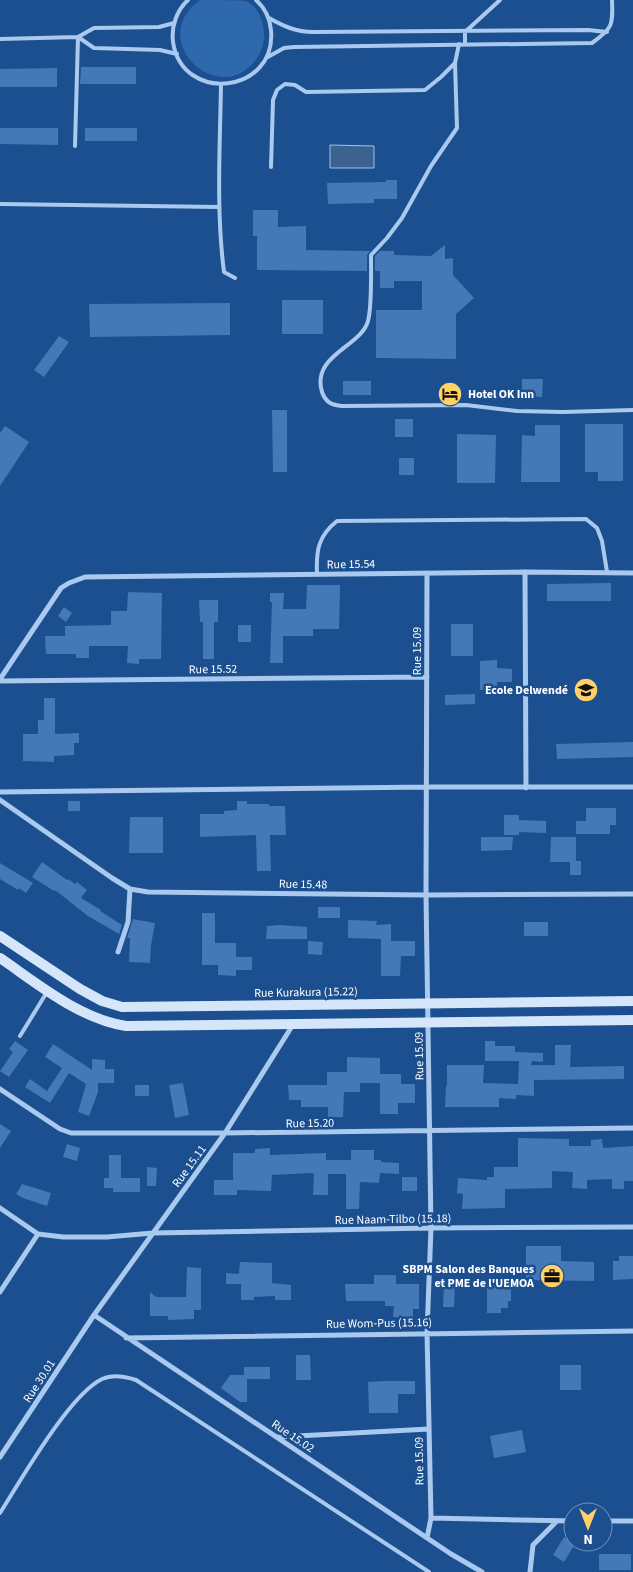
<svg xmlns="http://www.w3.org/2000/svg" width="633" height="1572" font-family="'Source Sans 3',sans-serif">
<style>
.green{fill:#2e69ad}
.water{fill:#3c6290;stroke:#9cc4f0}
.building{fill:#4478b7}
.lines{fill:none;stroke-linecap:round;stroke-linejoin:round}
.service{stroke:#a9c9ee;stroke-width:4}
.minor{stroke:#a9c9ee;stroke-width:5}
.secondary{stroke:#d6e6fa;stroke-width:10}
.labels{text-anchor:middle;stroke-width:5;stroke-linejoin:round;paint-order:stroke}
.poi-label{font-size:12px;font-weight:bold;fill:#fff;stroke:#1b4f8f;text-anchor:end}
.street-label{font-size:12px;fill:#fff;stroke:#1b4f8f}
</style>
<rect width="100%" height="100%" fill="#1b4f8f"/>
<path class="green" d="M200 0C210 0 239 0 246 1 266 11 269 42 257 58 221 111 144 41 200 0Z"/>
<path class="water" d="M330 145 374 146V168H330Z"/>
<path class="building" d="M81 67H136V84H80Z
M57 68V87H0V69Z
M0 128H58V145L0 144Z
M85 128H137V141H85Z
M386 180H397V199H374V203L328 204 327 183 386 182Z
M253 210H278V227L306 226V250L370 251 367 255V271L257 270V236H253Z
M445 245V259L453 258V275L474 298 456 314V359L376 358V310H422V281H394V288H380V271H375V256L380 251H394V255L431 256Z
M282 300H323V334H282Z
M230 303V335L90 337 89 304Z
M59 336 69 342 44 377 34 370Z
M522 379H543L542 397 522 396Z
M343 381H371V395H343Z
M272 410H287V472H273Z
M395 419H413V437H395Z
M585 424H623V481H598V472H585Z
M535 425H560V482H521L522 435 535 436Z
M5 426 29 442 0 486V433Z
M457 434 496 435 495 483H457Z
M399 458H414V475H399Z
M611 583V601H547V584Z
M307 585H340L339 629H313V636H283V663H270L272 602H270V593H284L283 609H306Z
M128 592 162 593 161 659H139V664L127 663 128 646H89V658H76V654H46L45 636H65V626L111 625V611H127Z
M199 600H218V622H214V659H203V622H200Z
M64 607 72 613 66 622 58 616Z
M451 624H473V656H451Z
M238 625H251V642H238Z
M497 660V668L512 669V682H497V690H480V661Z
M475 694V704L445 705V695Z
M44 698H55V734L79 733V743H74V755L54 756V762L23 761V734H38V720H44Z
M633 742V757L557 759 556 744Z
M68 801H80V811H68Z
M237 801H247V804H269V806H285L286 835H270L271 871H257L256 835 200 837V814H224V811L237 810Z
M586 808H616V825H610V834H576V821H586Z
M504 815H519V820L546 821V833L519 832V835H504Z
M130 817H163V853H129Z
M481 837H513L512 850 481 851Z
M551 837H576V861H581V875H570V862H550Z
M42 862 67 880 68 879 75 884 77 882 87 890 81 898 101 910 100 911 122 925 119 934 88 916 55 890 54 891 32 877Z
M0 863 33 883 26 893 19 888 18 890 0 879Z
M318 907H340V918H318Z
M202 913H215V943H236V957H252V970H236V976L218 975V965H202Z
M133 919 155 923 151 945 150 963 129 962 130 938H127Z
M348 920 377 921 376 925 391 924V941H415V956H401L400 976H381V939L348 938Z
M524 922H548V936H524Z
M280 925 307 927V939H266L267 926Z
M308 941 323 942 322 955 308 954Z
M15 1041 28 1050 9 1077 0 1071 13 1052 9 1049Z
M485 1041H495V1046H515V1052L543 1053V1062L532 1061 531 1065H555V1045H571L570 1067 624 1066V1079L534 1080V1096L516 1095V1099L499 1098V1107H445L446 1086H447V1065H484L483 1083 518 1084 519 1061H485Z
M53 1044 92 1070V1059L105 1060V1069H114V1083H98V1092L89 1116 78 1112 86 1084 69 1073 50 1103 25 1087 30 1079 47 1091 62 1068 45 1057Z
M347 1057 380 1058V1083H360V1092H344L343 1117H328V1107H301V1100H289L288 1085H327V1072H347Z
M380 1074H401V1084H415V1103H398V1114H380Z
M183 1083 189 1115 175 1118 169 1085Z
M135 1085H149V1096H135Z
M0 1124 11 1131 0 1148Z
M518 1138 569 1139V1146H591V1140L602 1139 603 1148 633 1146V1181H624V1189H612V1179L587 1180V1189L572 1188 573 1172 552 1171V1188L505 1189V1208L462 1209 463 1194 457 1193 458 1178 487 1180V1177H494V1167H518Z
M67 1144 80 1148 77 1161 63 1157Z
M270 1148V1155L326 1153V1160H351V1150H374V1160H381V1162L399 1163V1174L380 1173 379 1183 360 1182 359 1209H346V1174H328V1195H313L314 1174 312 1173 272 1175 271 1191 237 1190V1195H214V1180H233V1153H255V1149Z
M109 1155H121V1178H140V1192H113V1188H104V1178H109Z
M147 1167 157 1168 156 1186H147Z
M402 1177H417V1191H402Z
M22 1184 51 1193 47 1206 23 1198 16 1194Z
M526 1246H561V1261L594 1262V1281L526 1280Z
M619 1256H633V1279L613 1280V1261H619Z
M240 1262 272 1263V1283L291 1285V1300H275V1296L254 1297V1300H241V1284H226V1273L239 1274Z
M187 1267 201 1268V1310H194V1319L168 1320V1316H150V1292L156 1297H186Z
M374 1275H396V1284H419V1309H413V1318L393 1317 394 1306H385V1301H346L345 1284H374Z
M444 1283H455L454 1307H443Z
M487 1284H511V1301H508V1308H501V1313H487Z
M296 1355H310L311 1380H296Z
M560 1365H581V1390H560Z
M244 1367H270V1379H247V1402H240L221 1388 230 1375H244Z
M384 1381H415V1394H398V1413H369L368 1382Z
M522 1430 526 1452 494 1458 490 1436Z
M564 1537 575 1544 564 1562 553 1555Z
M599 1554H631V1570H599Z"/>
<g class="lines">
<path class="service" d="M188 0C177 10 171 26 173 42 182 104 277 94 271 30 270 19 265 8 256 0
M269 18C283 26 296 32 313 32L588 30 607 32
M78 37 94 48 160 50 177 54
M0 39 78 37 94 28 159 27 174 23
M465 44V32L500 0
M266 58 284 48 294 47 592 43C613 28 613 25 612 0
M455 63 457 128 431 166 402 218 387 238 371 255C371 272 372 306 368 321 361 347 311 355 322 392 326 403 332 405 342 406L466 405 517 411 563 412 633 410
M221 84C220 147 216 210 224 272L235 278
M75 146 78 37
M271 167 273 100 277 90 285 84 295 85 306 92 425 90 441 77 455 63 459 44
M0 204 219 207
M317 574C316 551 318 536 337 521L586 519 597 528 602 541 607 572
M20 1036 47 992
M0 1513C21 1480 69 1395 102 1379 113 1374 124 1376 136 1380L429 1572"/>
<path class="minor" d="M525 572 526 788
M427 573 426 895 431 1228 427 1333 431 1518 427 1538
M0 679 61 588 69 583 85 577 525 572 633 573
M0 681 427 677
M0 792 427 787H633
M0 800 112 878 130 889 148 892 426 895 633 894
M118 952 128 922 130 889
M0 1089 60 1129 71 1133H225L633 1128
M0 1208 38 1234 63 1237H107L153 1233 431 1228 633 1227
M0 1292 38 1234
M94 1315 451 1554 482 1572
M126 1338 633 1331
M278 1437 429 1429
M0 1457 94 1315 225 1133 294 1023
M431 1518 573 1521
M603 1521H633
M530 1572 533 1545 556 1522"/>
<path class="secondary" d="M0 936 80 989 102 1001 122 1007 633 1001
M0 958C38 984 80 1019 126 1026L633 1020"/>
</g>
<defs>
<g id="hotel-disc" transform="scale(1.25)"><circle r="9.5" fill="#ffd166" stroke="#1b4f8f"/><path d="M-6-4.5h1.5V1H6V5H4.5V3h-9V5H-6ZM-4 0a1.8 1.8 0 1 1 3.6 0ZM.5 0V-2.5h3Q6-2.5 6 0Z" fill="#111"/></g>
<g id="school-disc" transform="scale(1.25)"><circle r="9.5" fill="#ffd166" stroke="#1b4f8f"/><path d="M0-5L7-2L0 1L-7-2ZM-4 1L0 2.5L4 1V4Q0 6-4 4Z" fill="#111"/></g>
<g id="office-disc" transform="scale(1.25)"><circle r="9.5" fill="#ffd166" stroke="#1b4f8f"/><path d="M-6-3h4V-5.5h4V-3h4V5H-6ZM-1-4.5V-3h2v-1.5ZM-6 0V1H6V0Z" fill="#111"/></g>
</defs>
<g fill-rule="evenodd">
<use href="#hotel-disc" x="450" y="394"/>
<use href="#school-disc" x="586" y="690"/>
<use href="#office-disc" x="552" y="1276"/>
</g>
<g class="labels">
<g class="poi-label">
<text x="468" y="398" text-anchor="start">Hotel OK Inn</text>
<text x="568" y="694">Ecole Delwendé</text>
<text x="534" y="1273">SBPM Salon des Banques<tspan x="534" dy="14">et PME de l'UEMOA</tspan></text>
</g>
<g class="street-label">
<text transform="translate(351 564) rotate(-1)" y="4">Rue 15.54</text>
<text transform="translate(417 651) rotate(-90)" y="4">Rue 15.09</text>
<text transform="translate(213 669) rotate(-1)" y="4">Rue 15.52</text>
<text transform="translate(303 884) rotate(1)" y="4">Rue 15.48</text>
<text transform="translate(306 992) rotate(-1)" y="4">Rue Kurakura (15.22)</text>
<text transform="translate(419 1056) rotate(-91)" y="4">Rue 15.09</text>
<text transform="translate(310 1123) rotate(-1)" y="4">Rue 15.20</text>
<text transform="translate(189 1166) rotate(-54)" y="4">Rue 15.11</text>
<text transform="translate(393 1219) rotate(-1)" y="4">Rue Naam-Tilbo (15.18)</text>
<text transform="translate(379 1323) rotate(-1)" y="4">Rue Wom-Pus (15.16)</text>
<text transform="translate(39 1381) rotate(-57)" y="4">Rue 30.01</text>
<text transform="translate(293 1436) rotate(34)" y="4">Rue 15.02</text>
<text transform="translate(419 1461) rotate(-91)" y="4">Rue 15.09</text>
</g>
</g>
<g transform="translate(588 1527) rotate(180)"><circle r="24" fill="#1b4f8f" stroke="#7695bc"/>
<path d="M0-4L9 19L0 12L-9 19Z" fill="#ffd166"/>
<text y="-8" font-size="14" font-weight="bold" text-anchor="middle" fill="#ffffff">N</text>
</g>
</svg>
